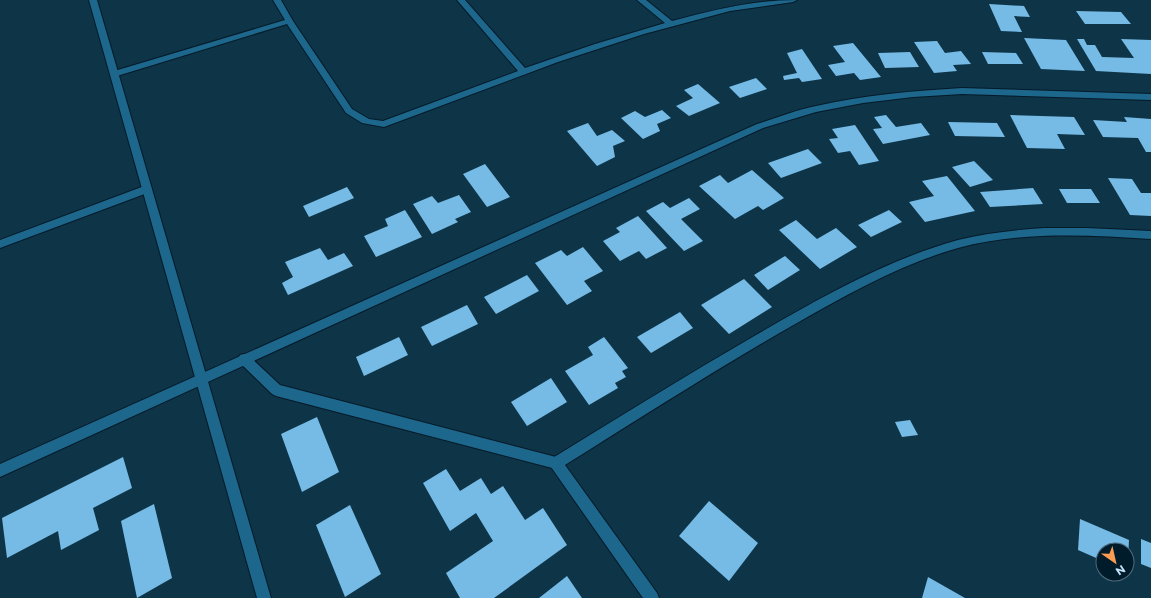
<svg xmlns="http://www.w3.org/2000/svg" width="1151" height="598" font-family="Montserrat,sans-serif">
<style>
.building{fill:#76bbe5}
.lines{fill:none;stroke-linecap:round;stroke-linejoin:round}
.service-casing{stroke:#051a27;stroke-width:2}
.minor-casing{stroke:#051a27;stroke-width:2}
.tertiary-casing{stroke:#051a27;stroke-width:2}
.service{fill:#1d668c;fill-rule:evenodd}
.minor{fill:#1d668c;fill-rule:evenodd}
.tertiary{fill:#1d668c;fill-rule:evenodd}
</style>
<rect width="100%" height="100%" fill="#0e3448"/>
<path class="building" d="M989 4 1024 6 1030 17 1014 16 1022 32 1001 31Z
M1076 11 1121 12 1131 24H1085Z
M1024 38 1066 40 1085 71 1041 69Z
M1077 39H1084L1087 45H1095L1102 57 1134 58 1121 39 1151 40V74L1096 71Z
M937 41 945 53 961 51 971 64 953 65 957 71 934 73 914 42Z
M853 43 881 77 860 80 854 73 836 76 828 65 845 62 833 46Z
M802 49 822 79 802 82 799 78 784 80 783 76 797 73 787 53Z
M910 52 919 67 885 68 878 53Z
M982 52 1016 53 1023 64H988Z
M756 78 767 89 740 98 729 87Z
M698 84 720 103 689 116 676 106 693 98 684 90Z
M662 110 671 118 657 124 660 131 643 139 621 118 635 111 645 117Z
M886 115 896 127 921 123 930 135 883 144 873 129 882 128 874 117Z
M1010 115 1074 117 1085 135 1057 134 1065 149 1027 148Z
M1124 117 1151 119V152H1146L1138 138 1103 137 1093 120 1127 122Z
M948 122 997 123 1005 137 955 136Z
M588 123 597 136 612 130 625 141 613 146 615 157 597 166 567 131Z
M855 125 879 161 859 165 850 151 838 153 829 139 838 138 832 129Z
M808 149 822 163 781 178 768 163Z
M974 161 993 180 970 187 952 167Z
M485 164 510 197 487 207 463 174Z
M752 170 784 198 763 210 758 206 735 219 699 186 720 175 728 183Z
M947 176 975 211 925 222 909 202 934 196 922 181Z
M1108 178 1132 179 1141 193H1151V216L1130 215Z
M347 187 354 198 309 217 303 206Z
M1033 188 1043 204 990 207 980 192Z
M1059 189H1091L1100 203H1067Z
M459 195 471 212 455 219 458 222 432 234 413 204 432 196 438 203Z
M689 198 700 209 681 219 703 241 684 251 646 211 663 202 670 208Z
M405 210 422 237 376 257 364 236 388 226 385 219Z
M889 210 902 222 871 237 858 225Z
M638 216 667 248 646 259 639 251 620 261 603 241 620 232 616 228Z
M796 220 817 239 836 228 857 247 820 269 779 230Z
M583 247 603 271 584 281 592 291 567 305 535 263 561 250 567 256Z
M320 248 328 260 344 253 353 266 288 295 282 283 293 277 285 262Z
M785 256 800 270 768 290 754 275Z
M527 275 539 291 496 314 484 297Z
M744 279 772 307 729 334 701 305Z
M467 305 478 324 432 346 421 327Z
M680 312 693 328 651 353 637 337Z
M399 337 408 355 364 376 356 357Z
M604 337 628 368 622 371 626 377 615 383 618 388 589 405 565 371 593 355 588 347Z
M551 378 567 402 527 426 511 402Z
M317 417 339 472 302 492 281 434Z
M910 420 918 435 902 437 895 422Z
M123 457 132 488 93 508 99 530 61 550 58 531 7 558 2 518Z
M446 469 460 491 481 478 491 494 503 486 525 520 543 508 567 545 494 598H460L446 573 493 541 476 513 450 531 423 483Z
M709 501 758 543 729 581 679 536Z
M154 504 172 578 137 598 121 521Z
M350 505 381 574 345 597 316 525Z
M1080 519 1129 540 1128 561H1127V550H1103V561L1078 550Z
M1141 539 1151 543V568L1141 564Z
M567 576 582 598H539Z
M928 577 965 598H922Z"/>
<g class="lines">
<g class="service-casing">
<path id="service" d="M147 185 152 189 150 192 0 248V240Z
M244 354 248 355 280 385 556 457 561 459 562 463 561 467 556 469 276 396 272 394 240 363 238 359 240 355Z"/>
</g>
<g class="minor-casing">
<path id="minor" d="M273 0H281L293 21 352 109 369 119 383 121 518 71 457 0H465L525 68 595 44 665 23 637 0H646L672 21C713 10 754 0 797 0L793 2 730 11 644 34 558 62 384 127 362 123 346 113 287 24 117 76 114 77 110 74 111 72 285 20Z
M962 88 1151 94V100L962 94 913 97 863 103 816 112 763 128 0 477V464L757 124C776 118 796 110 816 106 864 95 913 91 962 88Z
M1044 228H1087L1151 231V239C1087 235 1021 231 958 248 901 264 848 294 797 323 718 368 642 417 565 465L657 593 659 598H643L551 467 550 463 551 459C619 417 687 375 756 335 820 298 886 260 958 240 986 233 1015 230 1044 228Z"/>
</g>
<g class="tertiary-casing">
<path id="tertiary" d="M89 0H97L271 598H257Z"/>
</g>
<use href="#service" class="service"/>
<use href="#minor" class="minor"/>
<use href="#tertiary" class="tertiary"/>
</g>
<g transform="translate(1115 562) rotate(146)"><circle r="19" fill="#001b2a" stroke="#4e6b7d"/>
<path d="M0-3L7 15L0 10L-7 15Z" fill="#fc9d53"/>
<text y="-6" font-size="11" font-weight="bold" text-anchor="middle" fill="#c3e4fa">N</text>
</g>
</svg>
